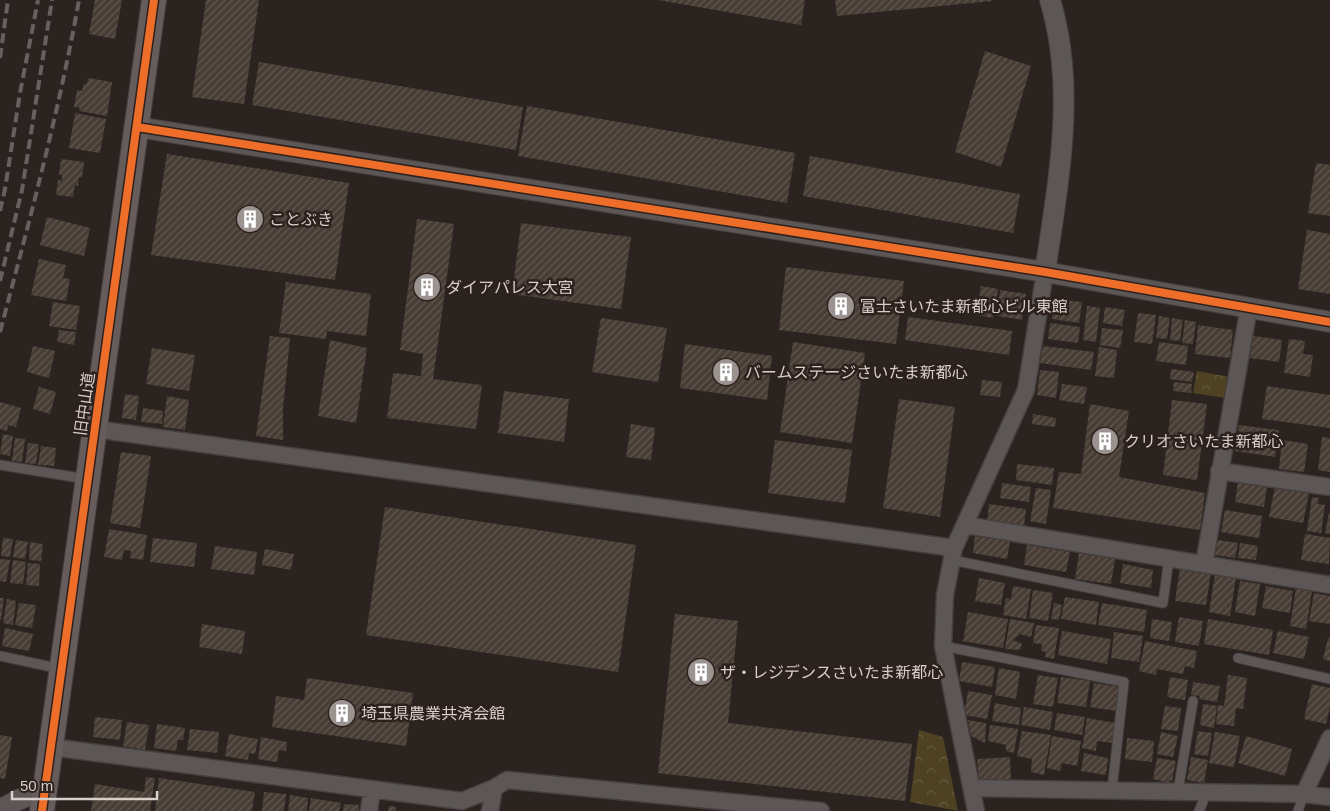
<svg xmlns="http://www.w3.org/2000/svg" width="1330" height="811" font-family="Helvetica,'Noto Sans JP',sans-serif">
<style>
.park{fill:url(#park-crowns)}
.building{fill:url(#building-hatch)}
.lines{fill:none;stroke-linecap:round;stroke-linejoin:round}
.service-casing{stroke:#453f3d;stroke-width:11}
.minor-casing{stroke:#453f3d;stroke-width:19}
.tertiary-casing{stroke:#453f3d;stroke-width:22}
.secondary-casing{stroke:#453f3d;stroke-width:26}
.service{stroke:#5c5756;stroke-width:9}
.minor{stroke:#5c5756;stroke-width:16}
.tertiary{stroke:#5c5756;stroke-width:20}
.secondary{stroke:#655c5b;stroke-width:24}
.rail{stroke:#66605e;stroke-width:4;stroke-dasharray:10 5;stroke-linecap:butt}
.cycleway-casing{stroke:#2d211d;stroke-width:11}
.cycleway{stroke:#ee6e29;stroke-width:8}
.labels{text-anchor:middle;stroke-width:5;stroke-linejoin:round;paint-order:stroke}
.poi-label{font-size:16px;fill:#d7cfcc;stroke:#2d211d;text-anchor:start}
.street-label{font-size:16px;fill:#d7cfcc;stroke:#2d211d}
</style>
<defs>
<pattern id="park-crowns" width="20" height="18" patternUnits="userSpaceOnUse" patternTransform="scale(1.25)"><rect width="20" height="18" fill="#4e4223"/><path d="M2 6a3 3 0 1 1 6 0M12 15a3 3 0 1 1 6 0" fill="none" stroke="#675c42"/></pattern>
<pattern id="building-hatch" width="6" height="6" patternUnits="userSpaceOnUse" patternTransform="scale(1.25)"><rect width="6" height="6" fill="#483d35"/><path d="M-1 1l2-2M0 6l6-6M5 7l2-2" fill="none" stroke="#625851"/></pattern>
</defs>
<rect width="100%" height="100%" fill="#2a2320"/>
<path class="park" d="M1197 371 1230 377 1226 398 1193 393Z
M919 730 943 737 958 811 910 802Z"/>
<path class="building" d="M95 0H122L115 39 89 34Z
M206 0H259L244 104 192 97Z
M658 0H805L801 25Z
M835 0H991L992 1 837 16Z
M985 51 1031 66 1001 167 955 152Z
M259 62 523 107 516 150 252 105Z
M88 78 112 82 107 116 79 111 80 108 74 107 77 90 82 91 84 84H87Z
M527 106 795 153 787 203 518 156Z
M75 113 106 119 100 153 69 148Z
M167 154 349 183 335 280 151 255Z
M810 156 1020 194 1013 233 803 196Z
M61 159 84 162 82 177H79L78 186 75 185 73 197 56 195 58 180 62 181V175H59Z
M1316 163 1330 165V216L1308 213Z
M47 217 90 228 84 256 40 245Z
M417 219 454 224 433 379 482 385 476 429 387 418 393 373 421 376 423 354 400 350Z
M521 223 631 237 621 309 512 294Z
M1307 230 1330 234V294L1298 289Z
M39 259 66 265 63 278 70 279 66 301 31 295Z
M786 267 904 281 896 344 779 330Z
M286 282 371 294 366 336 327 331 326 339 279 333Z
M981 286 998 289 993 318 976 315Z
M1000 290 1026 294 1022 320 997 316Z
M1054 299 1082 302 1079 323 1052 319Z
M53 302 80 306 76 330 49 326Z
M1087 306 1100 308 1096 342 1083 340Z
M1105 307 1125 310 1122 326 1103 323Z
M1138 313 1156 315 1152 344 1134 342Z
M1159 316 1170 318 1167 339 1156 338Z
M908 317 1012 331 1009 355 905 340Z
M601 318 667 328 658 382 592 372Z
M1172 318 1183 320 1180 341 1170 340Z
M1185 320 1196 322 1193 344 1182 343Z
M1050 323 1080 327 1078 343 1048 339Z
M1198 325 1233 330 1230 358 1195 354Z
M1102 328 1123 330 1120 348 1100 345Z
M59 330 76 332 74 345 57 342Z
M270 336 290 338 283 409V440L256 436Z
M1253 336 1282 340 1279 362 1250 358Z
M1289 339 1305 341 1303 354 1313 355 1310 377 1284 373Z
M330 340 367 348 356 423 318 416Z
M793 342 865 353 852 443 780 432Z
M1159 342 1188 346 1186 365 1156 361Z
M685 344 772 356 767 400 680 388Z
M33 346 55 351 49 378 27 372Z
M1043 346 1094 352 1091 370 1040 363Z
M1099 347 1117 350 1114 378 1095 376Z
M152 348 195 355 189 391 146 384Z
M1171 369 1194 372 1192 382 1170 379Z
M1040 370 1059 372 1056 398 1037 395Z
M982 380 1002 382 1000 397 980 395Z
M1174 382 1192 384 1191 393 1173 391Z
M1062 384 1087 387 1084 404 1059 400Z
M1267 386 1330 395V428L1262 419Z
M39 387 56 392 50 414 33 409Z
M504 391 569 399 564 442 498 433Z
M125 394 139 396 136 420 122 418Z
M167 396 189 400 185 430 163 427Z
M899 399 955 407 940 517 883 508Z
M1172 400 1207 404 1197 480 1163 475Z
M0 402 21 408 16 427 8 425 7 431 0 429Z
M1090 404 1129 411 1119 477 1205 493 1200 530 1053 508 1059 472 1081 474Z
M143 408 163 411 162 424 141 422Z
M1033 414 1056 418 1055 427 1032 424Z
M631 424 655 428 651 460 626 457Z
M1239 425 1279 430 1275 457 1235 451Z
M3 434 13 436 10 456 0 454Z
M1322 437 1330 438V472L1318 470Z
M15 438 25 439 22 462 12 461Z
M775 440 852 450 845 503 768 493Z
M1282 440 1308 444 1304 472 1279 469Z
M28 443 39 444 36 464 25 463Z
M41 446 56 448 54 466 38 465Z
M121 452 151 456 140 528 110 523Z
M1017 464 1054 468 1052 485 1016 480Z
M1238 481 1267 486 1264 507 1235 502Z
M1002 483 1031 487 1029 502 1000 498Z
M1275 487 1309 493 1303 523 1269 517Z
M1036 488 1051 490 1046 524 1030 521Z
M1312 497 1319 498 1318 504 1325 505 1321 533 1307 531Z
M989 504 1026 509 1024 526 987 522Z
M385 507 636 545 618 672 366 635Z
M1225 510 1262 516 1259 538 1221 532Z
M1329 513H1330V534L1325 533Z
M109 529 147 535 143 560 130 558 131 551 124 550 122 560 104 557Z
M1305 534 1330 538 1329 564 1301 560Z
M975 536 1010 541 1007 559 973 553Z
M3 538 13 539 10 557 1 556Z
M153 538 197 543 194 567 150 562Z
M16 540 28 542 25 559 13 557Z
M1218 540 1238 543 1235 558 1215 555Z
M30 542 43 544 41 561 29 560Z
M1240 543 1258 546 1256 560 1238 558Z
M1027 545 1070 552 1066 572 1024 565Z
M215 546 257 552 254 575 211 569Z
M265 549 294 554 291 570 262 565Z
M1079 553 1115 559 1111 584 1075 579Z
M0 559 10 560 6 582 0 581Z
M13 560 26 562 23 584 10 583Z
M28 563 40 564 39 586 26 585Z
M1123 564 1153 570 1151 588 1120 583Z
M1180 568 1211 572 1206 605 1175 601Z
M1215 574 1236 577 1230 616 1209 612Z
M979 578 1005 583 1001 605 975 601Z
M1240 581 1260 584 1255 616 1235 612Z
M1013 586 1031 589 1026 619 1003 615 1006 598 1011 599Z
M1266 586 1293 591 1290 613 1262 608Z
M1296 588 1312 591 1306 629 1290 626Z
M1033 590 1053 593 1048 621 1029 618Z
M1314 593 1330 596V624L1309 621Z
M1065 597 1099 602 1096 625 1061 619Z
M0 598H4L1 620H0Z
M7 599 16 601 13 625 3 623Z
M19 603 36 605 32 628 15 625Z
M1054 603 1062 605 1059 620 1051 619Z
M1102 603 1147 610 1144 632 1098 625Z
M968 612 1008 619 1003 648 963 641Z
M675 614 738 621 728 723 912 744 905 801 658 773Z
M1179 617 1203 621 1199 646 1175 642Z
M1010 619 1034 623 1031 637 1020 634 1013 640 1022 644 1020 650 1005 649Z
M1152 619 1172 622 1169 641 1150 638Z
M1208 619 1273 630 1269 655 1204 644Z
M202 624 245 631 242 654 199 647Z
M1036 625 1059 628 1054 659 1045 657 1046 652 1041 651 1042 644 1033 643Z
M5 628 33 634 29 651 2 646Z
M1062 631 1111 639 1107 664 1058 655Z
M1278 631 1309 637 1304 659 1273 653Z
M1114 632 1143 636 1139 662 1111 658Z
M1328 638H1330V661L1323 659Z
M1145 641 1197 651 1194 668 1185 666 1183 674 1157 669 1156 675 1139 671Z
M962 662 995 667 992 687 959 681Z
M999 668 1020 672 1016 699 995 695Z
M1038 675 1058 678 1053 707 1033 704Z
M1228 675 1247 678 1243 709 1236 708 1234 726 1216 724 1218 705 1224 706Z
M1061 677 1090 681 1086 707 1057 703Z
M1170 677 1188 680 1185 700 1167 697Z
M307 678 413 693 406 746 272 727 276 696 304 700Z
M1193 682 1220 686 1217 702 1199 699 1200 696 1191 695Z
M1094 683 1120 687 1116 711 1090 707Z
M1312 684 1330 688V707L1326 724 1304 719Z
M968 691 992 695 987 719 964 715Z
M995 703 1021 708 1019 725 992 721Z
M1203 704 1217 706 1214 728 1200 725Z
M1165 706 1181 708 1178 731 1161 729Z
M1024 707 1053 712 1050 730 1021 725Z
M1057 713 1085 717 1082 735 1054 730Z
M95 717 122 720 120 740 93 737Z
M1087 718 1116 723 1113 743 1097 741 1096 751 1082 748Z
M968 720 986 723 985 743 971 736Z
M127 722 149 725 145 750 123 746Z
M157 724 185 728 183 740H178L176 751 154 748Z
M990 725 1018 729 1014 753 1006 751V745L988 741Z
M190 729 219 732 217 753 187 750Z
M1022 731 1051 735 1044 775 1031 772 1032 759 1017 756Z
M1198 731 1212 733 1208 756 1194 754Z
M1161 732 1178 736 1173 757 1157 754Z
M1215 732 1240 736 1234 767 1209 763Z
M229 734 258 739 255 754 249 753 248 760 225 756Z
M0 735 12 737 5 779 0 778Z
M1052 736 1081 741 1077 766 1062 763 1060 771 1047 768Z
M1246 736 1292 749 1285 776 1238 763Z
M261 737 287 742 286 751 279 750 277 762 258 759Z
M1127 738 1154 741 1152 762 1125 759Z
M1084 753 1108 758 1106 775 1081 771Z
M1010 757 1011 782 979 783 977 759Z
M1191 757 1208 760 1204 783 1187 780Z
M1157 758 1176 761 1172 781 1169 780V783L1153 779Z
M146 777 155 778 150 811H91L95 784 144 792Z
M159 778 255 792 252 811H155Z
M264 792 286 794 284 811H262Z
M290 795 308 798 307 811H288Z
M311 798 341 803 339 811H309Z
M344 804 359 805V811H343Z
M389 806 396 807V811H388Z"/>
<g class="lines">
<g class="service-casing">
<path id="service" d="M0 465 86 479
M952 560 1163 603 1169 558
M943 646 1124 682 1112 790
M0 656 61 669
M1238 658 1330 679
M1178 791 1193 701
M1199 811 1207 792
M1298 811 1304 794"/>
</g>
<g class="minor-casing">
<path id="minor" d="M95 429 954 548
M1219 471 1330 487
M965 525 1330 585
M1204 564 1249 307
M51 747 462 801 494 788 507 780 821 811
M972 788 1304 794 1330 797
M1304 794 1330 738
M369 811 372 789
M490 811 494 788
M976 811 943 646 945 595 954 548 1026 390 1045 272"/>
</g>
<g class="tertiary-casing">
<path id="tertiary" d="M137 127 1045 272 1330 322
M1045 272C1058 183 1077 89 1050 0
M0 810 18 800 45 789"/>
</g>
<g class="secondary-casing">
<path id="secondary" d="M42 811 154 0"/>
</g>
<use href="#service" class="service"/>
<use href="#minor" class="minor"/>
<use href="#tertiary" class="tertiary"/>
<use href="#secondary" class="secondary"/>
<path class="rail" d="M0 58 8 0
M0 211 5 189 20 93 38 0
M0 281 22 190 52 0
M0 332C29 222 59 112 79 0"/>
<g class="cycleway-casing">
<path id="cycleway" d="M137 127 1045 272 1330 322
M42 811 154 0"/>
</g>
<use href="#cycleway" class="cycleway"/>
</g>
<defs>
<g id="building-disc" transform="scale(1.4375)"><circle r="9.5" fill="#9a9390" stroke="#2d211d"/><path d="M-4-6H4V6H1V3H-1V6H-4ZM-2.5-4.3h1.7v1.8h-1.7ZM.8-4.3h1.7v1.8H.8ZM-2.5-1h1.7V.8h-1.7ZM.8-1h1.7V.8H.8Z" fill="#fff"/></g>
</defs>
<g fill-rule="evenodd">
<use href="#building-disc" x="250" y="219"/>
<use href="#building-disc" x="427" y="287"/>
<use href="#building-disc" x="841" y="306"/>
<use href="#building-disc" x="726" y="372"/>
<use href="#building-disc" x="1105" y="441"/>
<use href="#building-disc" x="701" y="672"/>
<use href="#building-disc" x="342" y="713"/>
</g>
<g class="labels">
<g class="poi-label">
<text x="269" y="225">ことぶき</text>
<text x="446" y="293">ダイアパレス大宮</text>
<text x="860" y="312">富士さいたま新都心ビル東館</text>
<text x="745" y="378">バームステージさいたま新都心</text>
<text x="1124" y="447">クリオさいたま新都心</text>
<text x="720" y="678">ザ・レジデンスさいたま新都心</text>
<text x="361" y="719">埼玉県農業共済会館</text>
</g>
<g class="street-label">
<text transform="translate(84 404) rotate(-82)" y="6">旧中山道</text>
</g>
</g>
<path d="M12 791v8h145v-8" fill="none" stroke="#d7cfcc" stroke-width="2.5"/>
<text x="20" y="791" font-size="15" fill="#d7cfcc" stroke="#2d211d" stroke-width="4" paint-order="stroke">50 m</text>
</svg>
